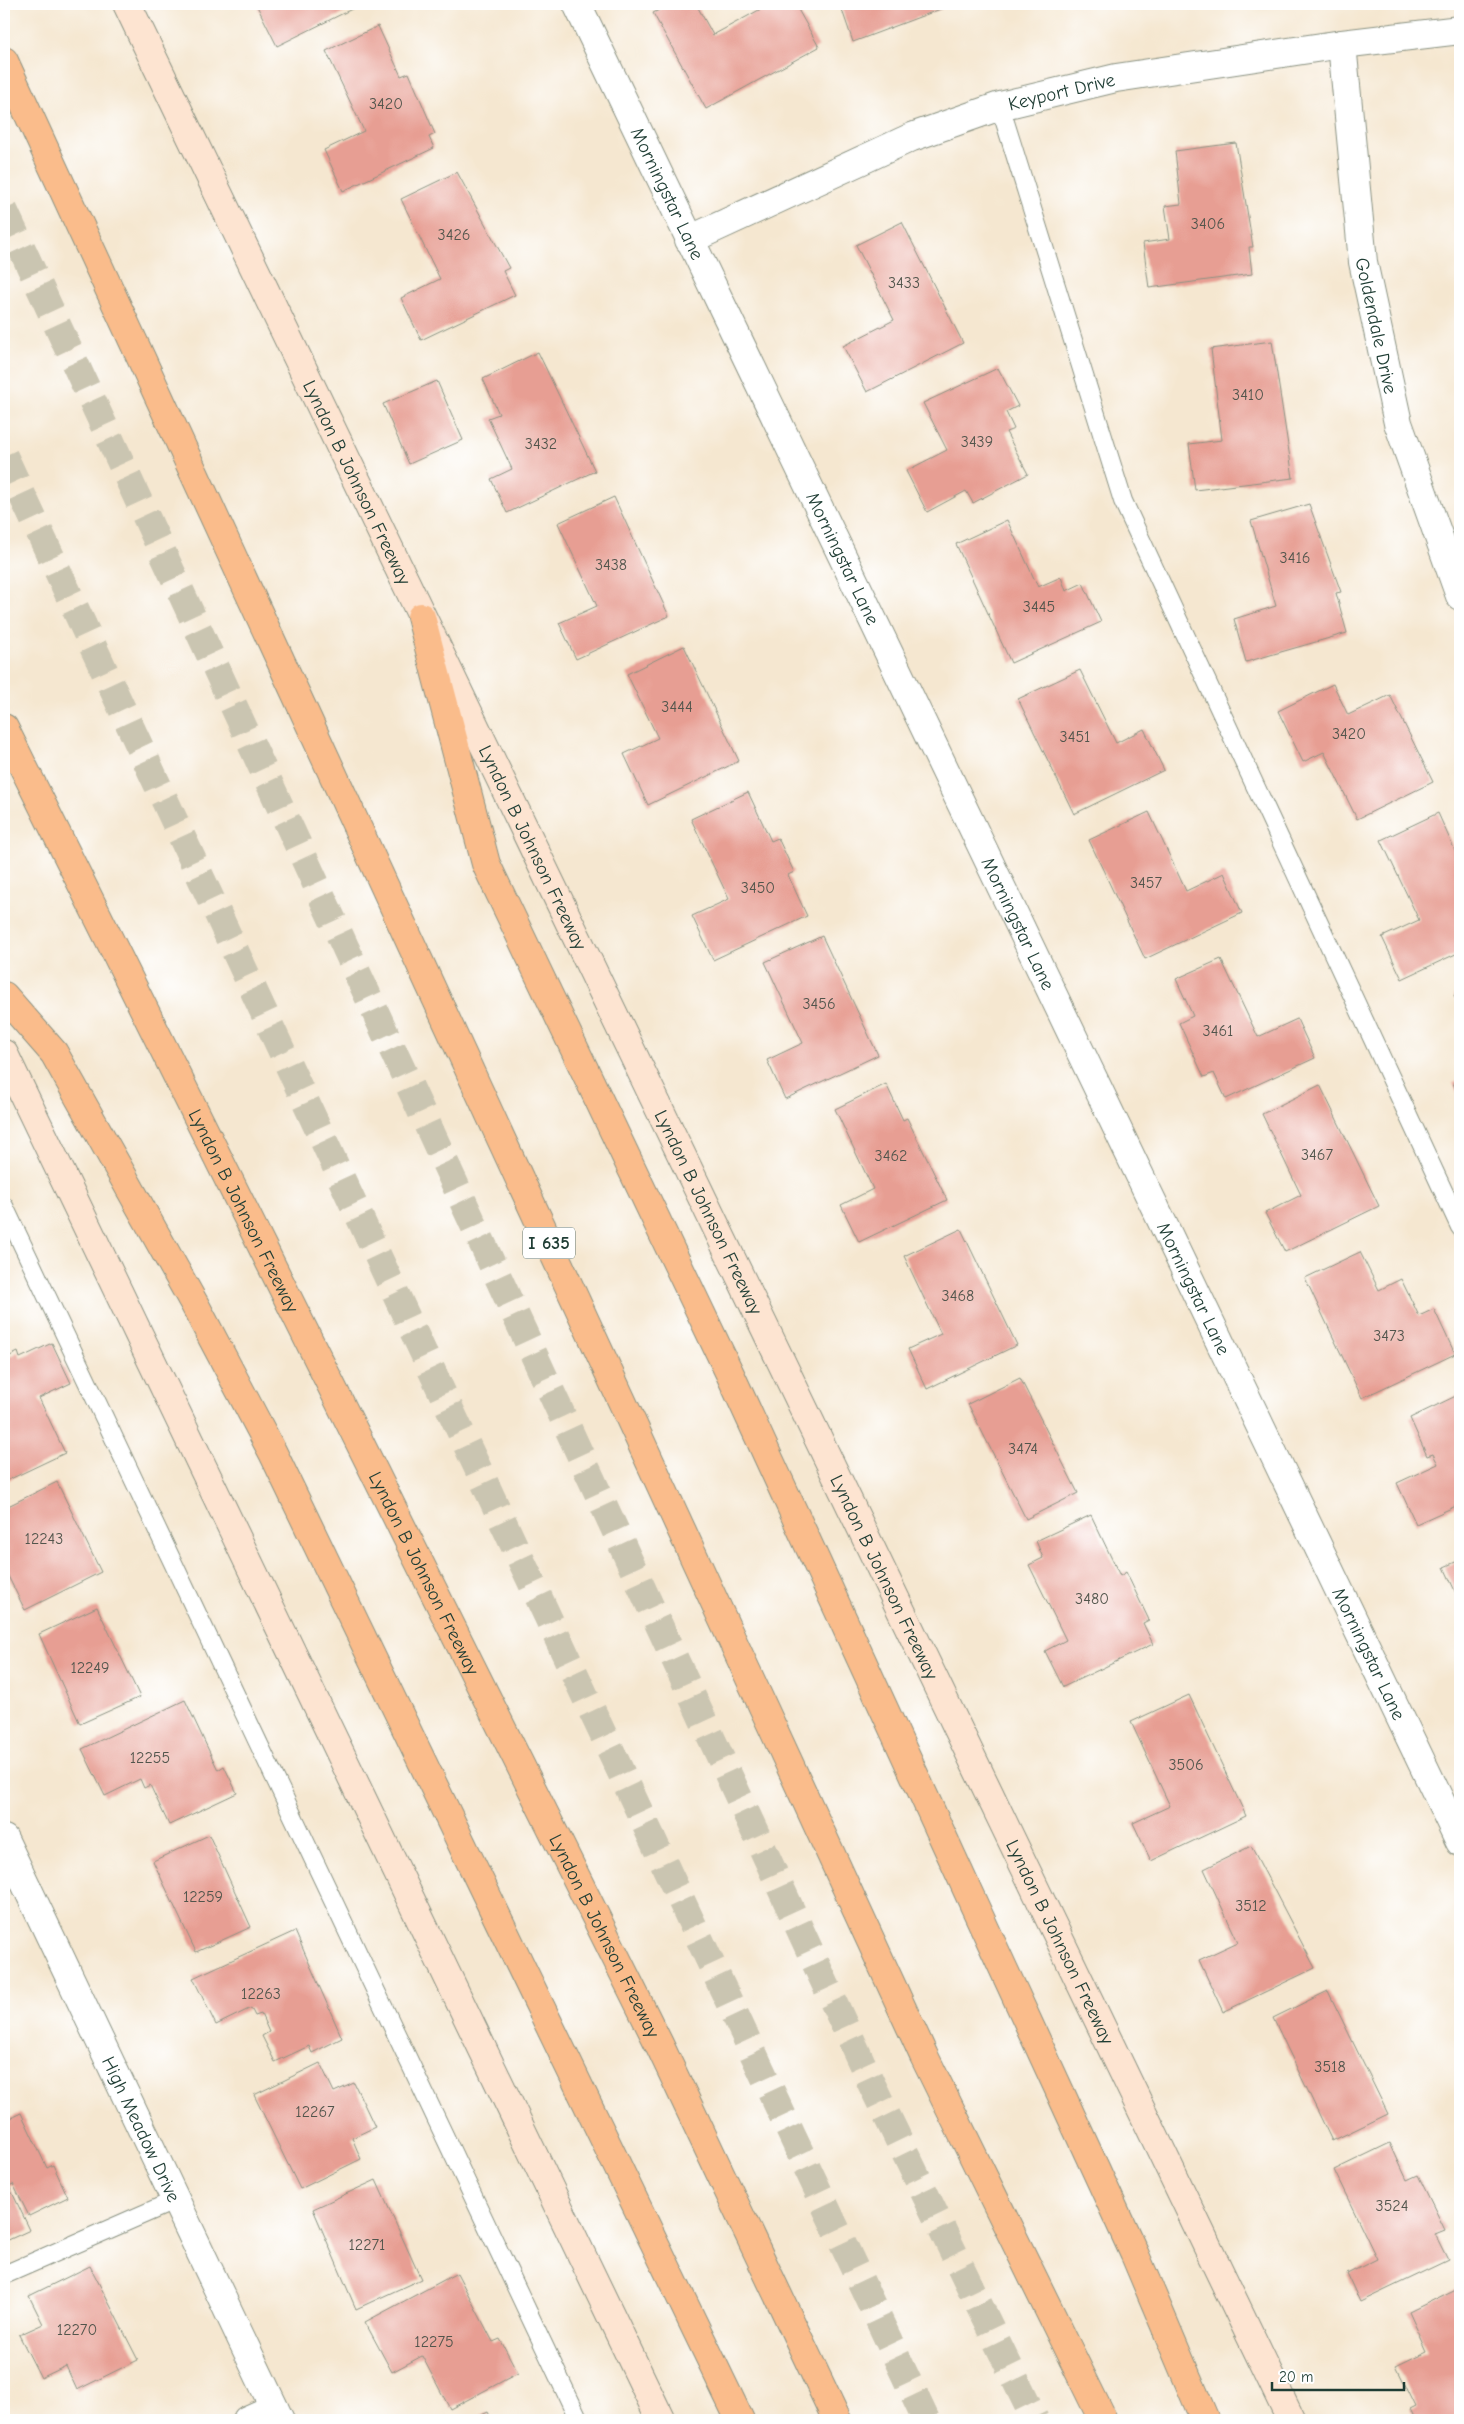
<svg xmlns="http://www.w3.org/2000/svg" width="1464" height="2424" font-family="'Comic Neue',sans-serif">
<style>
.building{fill:#e79e93}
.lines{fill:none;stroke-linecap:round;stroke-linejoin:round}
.highway-tunnel{stroke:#cac5b1;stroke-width:28;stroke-dasharray:28 14;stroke-linecap:butt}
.lane-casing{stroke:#8a9282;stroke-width:20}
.street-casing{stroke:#8a9282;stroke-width:30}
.secondary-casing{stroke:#8a9282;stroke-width:30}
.highway-casing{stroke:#8a9282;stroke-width:30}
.lane{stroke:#fff;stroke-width:18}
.street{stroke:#fff;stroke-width:28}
.secondary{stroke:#fde4d1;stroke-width:28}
.highway{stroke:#fabc8b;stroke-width:28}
.labels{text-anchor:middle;stroke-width:5;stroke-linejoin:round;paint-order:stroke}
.number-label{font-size:16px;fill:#51554c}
.shield{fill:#fff;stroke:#627771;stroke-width:1}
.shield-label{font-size:18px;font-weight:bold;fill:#1f3d34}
.street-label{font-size:19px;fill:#1f3d34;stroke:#fff}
</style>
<rect width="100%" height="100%" fill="#fff"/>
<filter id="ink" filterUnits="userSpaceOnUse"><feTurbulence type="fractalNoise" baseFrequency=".02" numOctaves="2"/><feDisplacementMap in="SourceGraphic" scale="10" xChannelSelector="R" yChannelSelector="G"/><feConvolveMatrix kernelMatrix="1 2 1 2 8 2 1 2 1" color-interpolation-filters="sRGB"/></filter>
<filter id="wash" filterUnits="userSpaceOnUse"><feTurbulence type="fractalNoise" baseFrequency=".0096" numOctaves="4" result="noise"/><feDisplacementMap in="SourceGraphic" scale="20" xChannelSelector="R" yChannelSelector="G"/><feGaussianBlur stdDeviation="1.12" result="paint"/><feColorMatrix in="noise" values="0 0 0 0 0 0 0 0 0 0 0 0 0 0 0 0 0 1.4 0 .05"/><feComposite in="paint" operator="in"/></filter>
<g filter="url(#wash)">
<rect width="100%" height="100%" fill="#f5e7d0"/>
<g id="blocks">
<path class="building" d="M263 4H362L277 46 257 6Z
M671 4H696L713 35 770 4H795L819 47 706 109 653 13Z
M840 4H954L853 42Z
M378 26 401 76 409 73 435 134 429 137 434 148 343 191 324 150 364 131 326 51Z
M1236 143 1253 247H1249L1252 274 1149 288 1143 243 1170 239 1165 206 1181 204 1175 151Z
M457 172 509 268 503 271 515 295 421 340 401 298 440 279 401 199Z
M902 222 963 343 867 392 843 346 894 320 856 245Z
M1272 341 1293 478 1195 490 1189 444 1222 440 1211 349Z
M538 352 595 471 507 513 491 479 512 469 488 418 499 414 483 379Z
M998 368 1018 406 1006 412 1014 429 1006 432 1028 474 973 503 966 491 927 512 906 471 947 450 923 403Z
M437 381 463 440 409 464 383 404Z
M614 497 669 616 576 659 559 623 597 606 558 523Z
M1309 504 1341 592 1336 593 1347 633 1246 662 1234 619 1276 606 1251 521Z
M1007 520 1038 587 1061 577 1066 591 1083 583 1101 622 1011 663 956 544Z
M684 646 739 761 648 805 624 754 658 738 627 674Z
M1080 670 1116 743 1144 729 1164 770 1074 814 1018 699Z
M1333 684 1348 715 1390 695 1433 782 1357 819 1324 752 1303 762 1278 711Z
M748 792 771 841 778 838 794 872 788 875 807 916 713 960 692 916 729 899 691 819Z
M1149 812 1186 891 1224 873 1242 913 1145 959 1089 840Z
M1438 813 1460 862V952L1402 979 1382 937 1419 920 1381 840Z
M822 936 878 1055 785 1099 767 1060 803 1043 765 962Z
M1221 959 1258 1037 1297 1019 1315 1058 1226 1099 1214 1073 1204 1077 1179 1023 1193 1016 1176 979Z
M1460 992V1009L1454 995Z
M1460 1079V1099L1453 1083Z
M886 1084 903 1120 907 1118 947 1200 859 1242 841 1205 873 1189 835 1109Z
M1320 1085 1379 1206 1285 1252 1265 1213 1301 1195 1262 1114Z
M961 1229 1017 1345 927 1389 908 1349 941 1334 904 1256Z
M1360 1252 1379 1290 1401 1279 1419 1316 1434 1309 1455 1354 1362 1398 1305 1278Z
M52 1343 71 1383 39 1398 65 1453 4 1482V1359L18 1352 20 1358Z
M1020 1378 1078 1493 1026 1519 968 1404Z
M1460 1394V1517L1456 1506 1416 1524 1397 1483 1438 1464 1433 1454 1427 1456 1410 1418Z
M57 1482 101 1572 25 1610 4 1568V1508Z
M1091 1515 1120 1576 1126 1572 1149 1620 1143 1623 1153 1644 1063 1687 1045 1651 1066 1640 1029 1565 1043 1558 1036 1541Z
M1460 1560V1602L1444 1567Z
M97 1607 140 1697 80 1724 39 1634Z
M1189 1695 1246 1816 1151 1861 1133 1823 1170 1806 1131 1722Z
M185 1700 218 1770 224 1766 237 1793 169 1825 150 1785 144 1788 140 1779 105 1796 82 1749Z
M209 1835 251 1927 196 1952 153 1861Z
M1251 1846 1315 1968 1223 2012 1199 1960 1238 1942 1204 1869Z
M295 1931 342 2038 312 2053 309 2046 275 2062 262 2036 269 2032 261 2014 255 2016 251 2008 216 2025 193 1978Z
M1328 1991 1388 2114 1332 2141 1273 2018Z
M320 2063 334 2092 354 2083 375 2127 352 2138 361 2159 300 2189 254 2095Z
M21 2113 47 2168 53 2165 68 2197 29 2216 13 2184 9 2186 30 2230 4 2242V2121Z
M1390 2143 1407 2180 1418 2175 1445 2230 1435 2234 1448 2260 1360 2302 1347 2274 1377 2259 1334 2170Z
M376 2180 421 2279 356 2309 313 2209Z
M90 2266 138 2360 77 2390 66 2366 41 2378 19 2335 43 2324 29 2296Z
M457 2273 493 2342 500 2339 518 2373 450 2409 422 2356 392 2372 365 2322Z
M1460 2287V2420H1415L1410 2410 1416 2407 1396 2366 1427 2351 1409 2312Z
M488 2412 492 2420H471Z"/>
</g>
</g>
<g filter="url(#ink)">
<use href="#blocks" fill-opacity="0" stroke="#8a9282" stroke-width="1"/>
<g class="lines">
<path class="highway-tunnel" d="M4 210 872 2085 1035 2420
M4 456 350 1197 926 2420"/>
<g class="lane-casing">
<path id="lane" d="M1000 106 1123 501 1460 1227
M4 1206 579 2420
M4 2275 176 2200"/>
</g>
<g class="street-casing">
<g id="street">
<path id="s1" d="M577 4 1460 1842"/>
<path id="s2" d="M1342 44 1363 262 1398 423 1460 596"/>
<path id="s3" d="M689 240 912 137 1000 106 1116 78 1342 44 1460 30"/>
<path id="s4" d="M4 1839 280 2420"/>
<path d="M247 2420 274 2408"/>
</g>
</g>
<g class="secondary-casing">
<g id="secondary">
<path id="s5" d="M127 4 1291 2420"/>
<path d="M4 1054 661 2420"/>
</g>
</g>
<g class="highway-casing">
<g id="highway">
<path d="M4 61 924 2056 1103 2420"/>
<path d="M421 617 486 864 730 1374 1135 2255 1205 2420"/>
<path id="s6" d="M4 728 659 2044 837 2420"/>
<path d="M4 996 54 1053 195 1305 273 1453 740 2420"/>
</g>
</g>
<use href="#lane" class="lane"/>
<use href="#street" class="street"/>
<use href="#secondary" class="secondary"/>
<use href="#highway" class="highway"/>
</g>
</g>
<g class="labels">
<g class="number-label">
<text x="386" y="109">3420</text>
<text x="1208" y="229">3406</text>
<text x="454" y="240">3426</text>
<text x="904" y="288">3433</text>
<text x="1248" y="400">3410</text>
<text x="977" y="447">3439</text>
<text x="541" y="449">3432</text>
<text x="1295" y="563">3416</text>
<text x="611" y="570">3438</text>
<text x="1039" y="612">3445</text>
<text x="677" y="712">3444</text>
<text x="1349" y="739">3420</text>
<text x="1075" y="742">3451</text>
<text x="1146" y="888">3457</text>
<text x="758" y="893">3450</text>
<text x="819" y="1009">3456</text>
<text x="1218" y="1036">3461</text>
<text x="1317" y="1160">3467</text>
<text x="891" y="1161">3462</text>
<text x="958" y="1301">3468</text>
<text x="1389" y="1341">3473</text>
<text x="1023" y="1454">3474</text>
<text x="44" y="1544">12243</text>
<text x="1092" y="1604">3480</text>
<text x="90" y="1673">12249</text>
<text x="150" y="1763">12255</text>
<text x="1186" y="1770">3506</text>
<text x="203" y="1902">12259</text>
<text x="1251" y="1911">3512</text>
<text x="261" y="1999">12263</text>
<text x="1330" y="2072">3518</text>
<text x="315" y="2117">12267</text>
<text x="1392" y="2211">3524</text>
<text x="367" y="2250">12271</text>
<text x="77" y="2335">12270</text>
<text x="434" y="2347">12275</text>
</g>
<rect class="shield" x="523" y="1227.5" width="52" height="31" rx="4"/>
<g class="shield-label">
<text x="549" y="1249">I 635</text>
</g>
<g class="street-label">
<text dy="7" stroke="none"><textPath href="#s3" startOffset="402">Keyport Drive</textPath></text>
<text dy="7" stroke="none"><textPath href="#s1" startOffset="210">Morningstar Lane</textPath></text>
<text dy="7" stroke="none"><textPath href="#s2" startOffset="284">Goldendale Drive</textPath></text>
<text dy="7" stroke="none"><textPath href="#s5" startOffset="531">Lyndon B Johnson Freeway</textPath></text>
<text dy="7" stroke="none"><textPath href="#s1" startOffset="615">Morningstar Lane</textPath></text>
<text dy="7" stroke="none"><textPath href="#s5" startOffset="936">Lyndon B Johnson Freeway</textPath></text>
<text dy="7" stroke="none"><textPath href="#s1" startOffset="1020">Morningstar Lane</textPath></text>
<text dy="7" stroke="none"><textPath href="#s6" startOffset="539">Lyndon B Johnson Freeway</textPath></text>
<text dy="7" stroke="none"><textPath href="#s5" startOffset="1341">Lyndon B Johnson Freeway</textPath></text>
<text dy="7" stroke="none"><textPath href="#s1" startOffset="1425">Morningstar Lane</textPath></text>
<text dy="7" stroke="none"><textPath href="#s6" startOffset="944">Lyndon B Johnson Freeway</textPath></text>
<text dy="7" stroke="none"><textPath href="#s5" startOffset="1746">Lyndon B Johnson Freeway</textPath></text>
<text dy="7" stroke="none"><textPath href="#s1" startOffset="1830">Morningstar Lane</textPath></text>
<text dy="7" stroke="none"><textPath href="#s6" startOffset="1349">Lyndon B Johnson Freeway</textPath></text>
<text dy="7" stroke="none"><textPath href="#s5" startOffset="2151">Lyndon B Johnson Freeway</textPath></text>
<text dy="7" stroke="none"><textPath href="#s4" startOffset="321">High Meadow Drive</textPath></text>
</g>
</g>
<rect width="1464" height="2424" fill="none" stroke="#fff" stroke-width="20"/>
<path d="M1272 2382v8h132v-8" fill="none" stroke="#1f3d34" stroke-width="2.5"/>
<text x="1279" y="2382" font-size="15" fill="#1f3d34" stroke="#ffffff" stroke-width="4" paint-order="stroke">20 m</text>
</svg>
